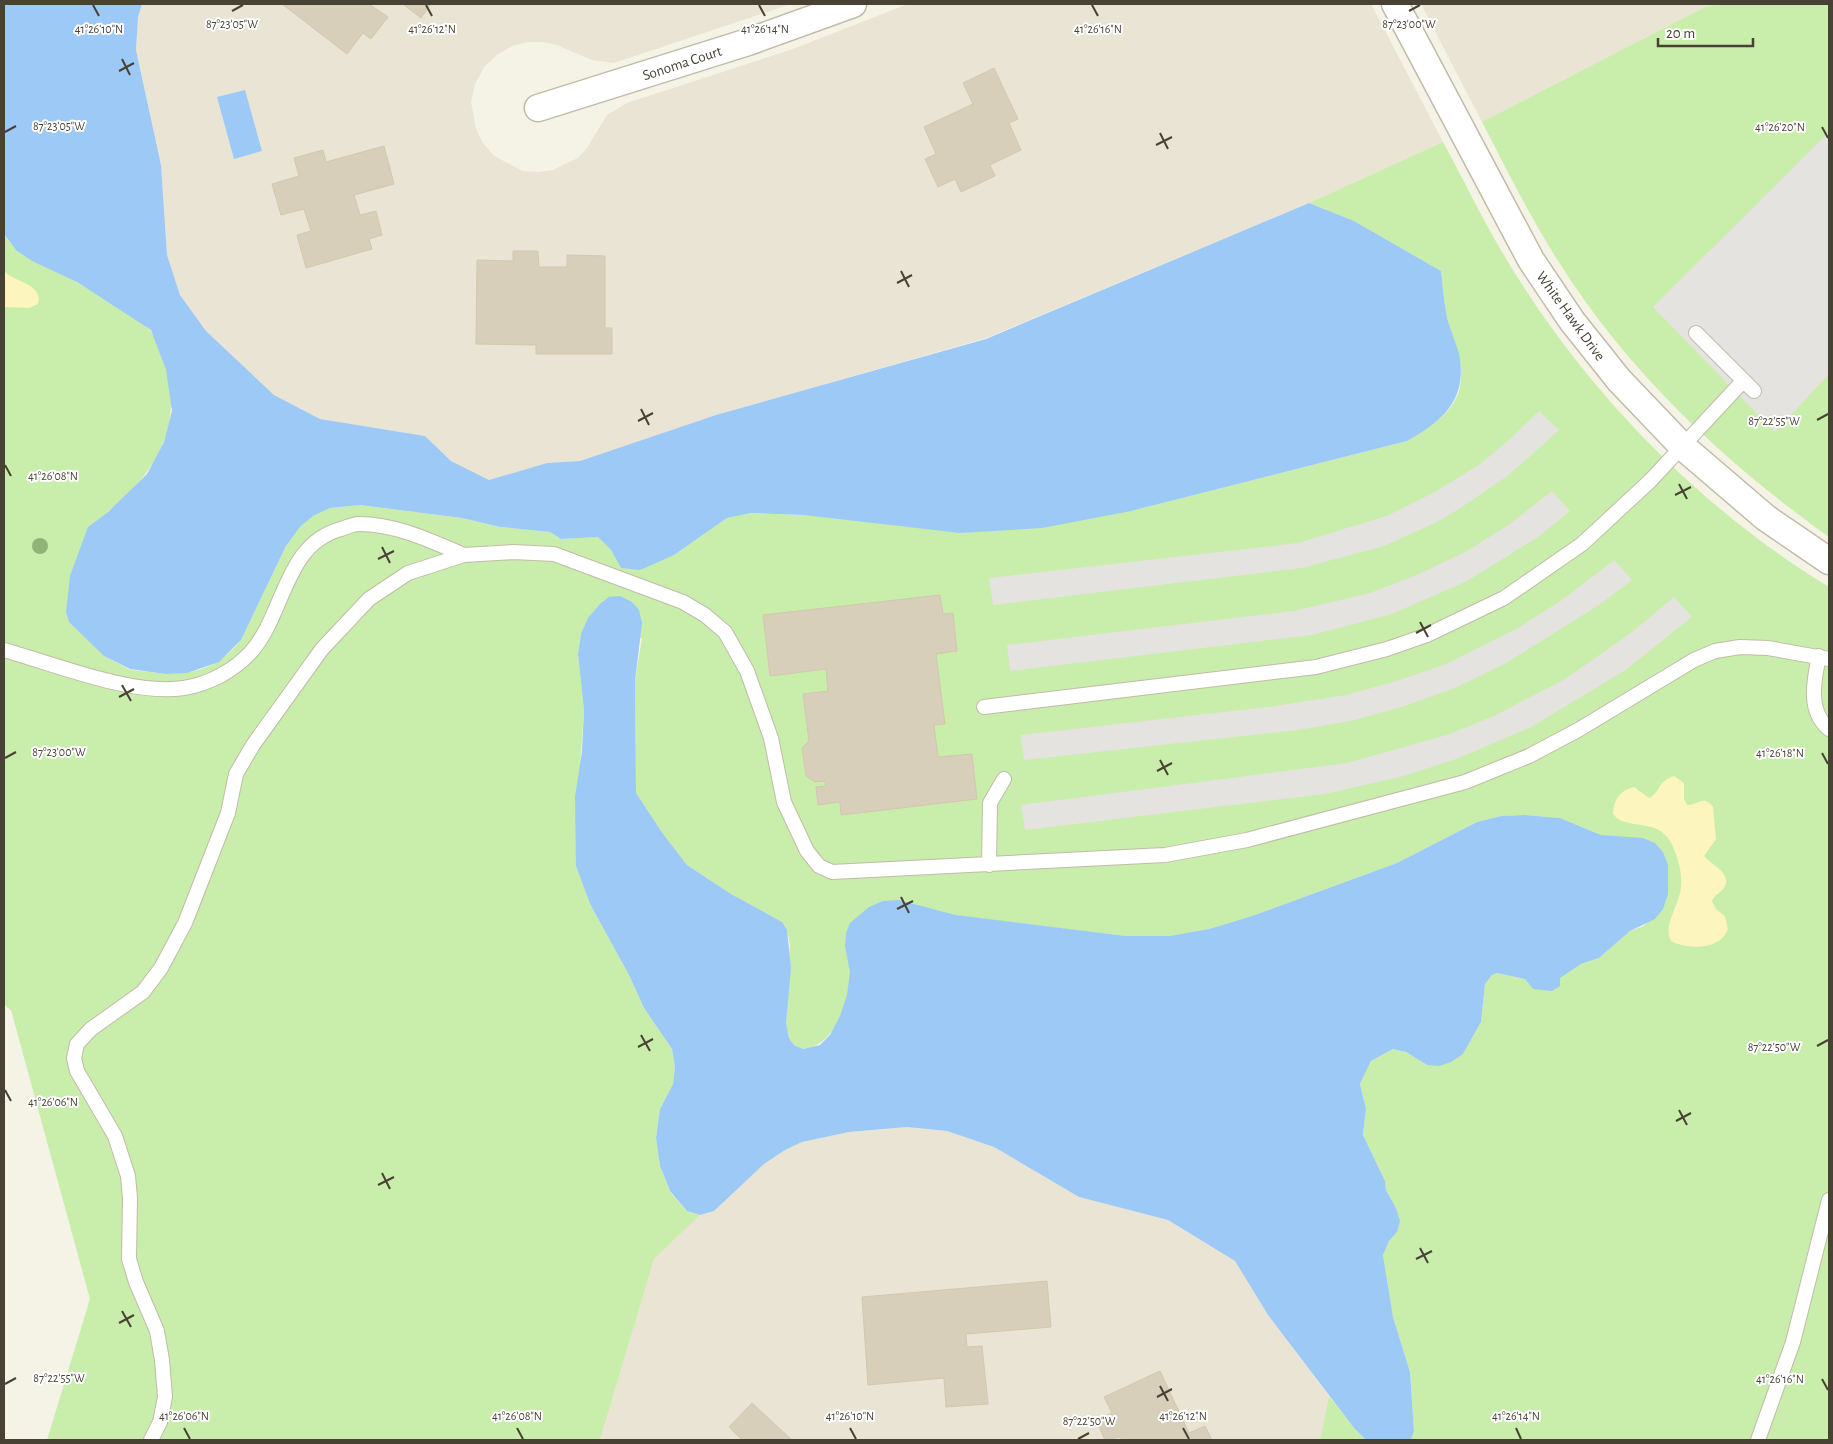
<svg xmlns="http://www.w3.org/2000/svg" width="1833" height="1444" font-family="'Alegreya Sans',sans-serif">
<style>
.residential{fill:#e9e4d4}
.green{fill:#c9edab}
.sand{fill:#fcf5be}
.parking{fill:#e5e3df}
.water{fill:#9dc9f7}
.building{fill:#d7cfba;stroke:#d3c8ad}
.lines{fill:none;stroke-linecap:round;stroke-linejoin:round}
.service-casing{stroke:#c1bba8;stroke-width:16}
.minor-casing{stroke:#c1bba8;stroke-width:29}
.service{stroke:#fff;stroke-width:14}
.minor{stroke:#fff;stroke-width:26}
.tree{fill:#90b37a}
.ticks{fill:none;stroke:#484235;stroke-width:2}
.labels{text-anchor:middle;stroke-width:4;stroke-linejoin:round;paint-order:stroke}
.street-label{font-size:15px;fill:#484235;stroke:#fff}
.ticks-label{font-size:12px;text-anchor:middle;fill:#484235;stroke:#fff;stroke-width:4;stroke-linejoin:round;paint-order:stroke}
</style>
<rect width="100%" height="100%" fill="#f5f2e6"/>
<path class="residential" d="M142 4H791L614 63 592 60 557 45 544 42H527L512 46 497 55 484 67 475 84 471 102 476 129 483 143 494 156 523 171 539 172 553 170 578 158 587 148 607 115 627 103 793 49 908 4H1371L1443 142 1309 203 986 338 716 415 580 461 547 463 489 480 451 461 425 436 320 419 274 395 206 331 180 295 167 255 161 165 136 50 138 17Z
M1421 4H1717L1705 7 1482 122Z
M907 1127 947 1131 994 1147 1079 1197 1168 1220 1235 1261 1268 1315 1329 1396 1320 1440H600L654 1259 700 1215 714 1211 764 1164 785 1150 802 1142 849 1132Z"/>
<path class="green" d="M1717 4H1829V537C1727 464 1633 377 1564 270 1533 223 1508 172 1482 122L1705 7Z
M1443 142C1463 179 1481 216 1502 252 1581 386 1696 506 1829 587V1440H1411L1414 1431 1410 1372 1393 1317 1383 1255 1389 1241 1397 1232 1396 1208 1386 1190 1385 1181 1363 1135 1366 1109 1360 1084 1371 1061 1393 1049 1406 1052 1427 1065 1463 1054 1481 1022 1485 984 1492 975 1497 973 1525 979 1533 989 1560 986 1559 978 1581 964 1599 958 1630 931 1644 926 1668 894V865L1614 837 1601 835 1560 818 1525 815 1501 816 1477 822 1397 863 1252 916 1209 929 1169 936H1126L991 920 956 915 899 900 846 933C845 946 850 959 850 972 851 1001 835 1046 803 1049L794 1045 789 1038 786 1023 790 945 787 930 781 922 731 894 687 865 663 835 636 793 635 681 642 638 581 634 578 654 584 710 576 821V866L590 904 629 975 644 1008 672 1049 675 1067 673 1084 660 1109 656 1138 660 1166 670 1192 687 1211 700 1215 654 1259 600 1440H47L90 1299 11 1010 4 1005V234C21 262 52 267 78 283 102 297 126 312 148 328 155 334 159 350 162 359 191 433 145 486 88 527L104 656C112 660 120 665 128 669 135 671 144 671 151 672 189 677 217 670 241 640L286 546 300 527 313 516 330 508 360 505 462 518 500 527 550 532 561 539 598 537 611 550 621 568 674 555 727 518 751 513 804 515 1131 511 1407 441C1423 430 1444 420 1454 402 1470 376 1455 347 1448 321 1444 305 1443 287 1441 271L1354 221 1309 203Z
M1329 1396 1354 1428 1366 1440H1320Z"/>
<path class="sand" d="M4 271C14 282 44 284 38 304L29 308 4 307Z
M1674 776 1684 783V799L1687 805C1697 805 1704 794 1713 807L1716 839 1704 856C1710 864 1735 874 1723 889 1719 894 1714 895 1712 901L1716 909 1725 916 1728 929C1721 950 1688 950 1671 941 1663 926 1677 908 1680 893 1684 876 1678 856 1670 841 1656 817 1625 831 1613 814 1613 800 1620 790 1634 787L1649 798C1661 792 1657 781 1674 776Z"/>
<path class="parking" d="M1829 132V374L1775 432 1653 307Z
M1539 411 1559 430 1528 458 1506 477 1459 509 1435 523 1384 546 1302 568 993 605 989 578 1298 543 1387 516 1433 493 1479 465 1510 439Z
M1552 491 1570 511 1538 537 1467 581 1392 614 1312 635 1010 671 1007 645 1294 611 1370 593 1419 574 1467 551 1510 524Z
M1614 560 1632 580 1599 605 1506 663 1457 687 1405 706 1351 721 1298 730 1024 760 1021 735 1268 707 1346 695 1397 681 1446 664 1518 628 1562 600Z
M1674 597 1692 617 1624 671 1531 727 1456 759 1404 776 1325 794 1025 830 1021 805 1347 763 1447 735 1496 715 1565 679 1631 633Z"/>
<path class="water" d="M4 4H142L138 17 136 50 161 165 167 255 180 295 206 331 274 395 320 419 425 436 451 461 489 480 547 463 580 461 716 415 986 339 1309 203 1354 221 1441 271C1443 287 1444 305 1448 321 1451 332 1456 343 1459 354 1468 399 1443 421 1407 441L1131 511 1042 528 960 533 804 515 751 513 727 518 674 555 640 570 621 568 611 550 598 537 561 539 550 532 500 527 462 518 360 505 330 508 313 516 300 527 286 546 241 640 219 662 187 673 166 674 130 669 104 656 69 622 66 612 70 576 88 527 108 512 147 474 164 442 172 411 166 370 151 330 77 282 32 261 16 250 4 234Z
M245 90 262 151 234 159 217 97Z
M620 596 632 602 639 610 642 623 635 681 636 793 663 834 687 865 731 894 782 922 787 930 791 968 786 1023 789 1038 794 1045 803 1049 820 1045 830 1035 840 1016 847 995 850 972 845 946 846 933 850 923 869 907 883 901 899 900 956 915 1126 936H1169L1209 929 1252 916 1397 863 1477 822 1501 816 1525 815 1560 818 1601 835 1643 838 1655 843 1663 852 1668 865V894L1663 909 1655 919 1630 931 1599 958 1581 964 1560 978V986L1552 991 1533 989 1525 979 1497 973 1492 975 1485 984 1481 1022 1463 1054 1451 1062 1439 1066 1427 1065 1406 1052 1393 1049 1371 1061 1360 1084 1366 1109 1363 1135 1385 1181 1386 1190 1396 1208 1400 1221 1397 1232 1389 1241 1383 1255 1393 1317 1410 1372 1414 1431 1411 1440H1366L1354 1428 1268 1315 1235 1261 1168 1220 1079 1197 994 1147 947 1131 907 1127 849 1132 802 1142 785 1150 764 1164 714 1211 700 1215 687 1211 670 1191 660 1166 656 1138 660 1109 673 1084 675 1067 672 1049 644 1008 629 975 590 904 576 866 575 797 582 751 584 710 578 654 581 634 588 618 600 604 609 597Z"/>
<path class="building" d="M282 4H369L388 17 371 39 363 33 347 54Z
M403 4H431L421 18Z
M994 68 1018 119 1009 123 1021 150 990 165 995 176 961 192 955 179 938 187 925 159 936 154 924 127 973 104 963 83Z
M384 146 394 184 354 195 360 215 376 211 382 235 369 239 372 249 306 268 297 235 311 231 304 209 281 215 272 184 299 176 294 158 323 150 326 162Z
M513 251H538L539 267H567V255L605 256V328H612V354H536V345L476 344 477 260 513 261Z
M940 595 943 614 953 613 957 651 936 654 945 724 934 725 938 757 972 754 977 799 841 815 840 802 818 805 816 787 826 786 825 781 815 782 806 776 802 748 809 741 803 694 828 691 826 669 770 676 763 615Z
M1047 1281 1051 1327 966 1334 967 1347 982 1346 988 1404 946 1407 944 1378 868 1385 862 1297Z
M1160 1371 1189 1433 1205 1426 1212 1440H1122L1120 1437 1105 1440 1096 1420 1112 1413 1104 1397Z
M752 1403 792 1440H742L729 1427Z"/>
<g class="lines">
<g class="service-casing">
<path id="service" d="M1696 333 1754 391
M4 650C54 664 133 696 184 688 209 684 233 671 250 653 285 615 284 544 341 529 347 527 353 524 359 524 396 524 431 541 464 555
M1819 656C1814 680 1807 711 1829 729
M984 707 1316 667 1387 649 1427 635 1504 598 1582 544 1650 481 1743 381
M989 865 990 803 1004 779
M151 1440 160 1422 165 1397 162 1360 157 1331 136 1282 129 1259 130 1198 128 1176 115 1136 77 1071 74 1058 77 1044 91 1029 143 992 161 968 185 923 228 813 236 774 253 745 322 649 369 599 408 573 464 555 513 552 554 554 683 602 705 615 725 632 747 671 771 738 784 802 807 851 819 866 832 872 1165 855 1247 840 1465 782 1529 756 1578 730 1694 660 1715 651 1740 647 1768 648 1829 659
M1758 1440 1793 1342 1829 1200"/>
</g>
<g class="minor-casing">
<path id="minor" d="M1395 4 1531 260 1572 321 1619 380 1683 447 1766 518 1829 561
M538 108 748 42 853 4"/>
</g>
<use href="#service" class="service"/>
<use href="#minor" class="minor"/>
</g>
<circle class="tree" cx="40" cy="546" r="8"/>
<path class="ticks" d="M93 5 99 16M426 5 432 16M759 5 765 16M1092 5 1098 16M232 11 243 5M1409 11 1420 5M122 59 130 75M119 71 134 63M1822 127 1828 138M5 132 16 126M1160 133 1168 149M1156 145 1172 137M901 271 909 287M897 283 912 275M641 409 649 425M1817 420 1828 414M638 421 653 413M5 465 11 476M1679 484 1687 499M1675 495 1691 487M382 547 390 563M378 559 394 551M1420 622 1428 637M1416 633 1431 625M122 685 131 701M119 697 134 689M1822 753 1828 764M5 758 16 752M1160 760 1168 775M1157 771 1172 763M901 897 909 913M897 909 913 901M641 1035 650 1051M1817 1046 1828 1040M638 1047 653 1039M5 1090 11 1101M1679 1110 1687 1125M1676 1121 1691 1113M382 1173 390 1189M378 1185 394 1177M1420 1248 1428 1263M1416 1259 1432 1251M122 1311 131 1327M119 1323 134 1315M1822 1379 1828 1390M5 1384 16 1378M1160 1386 1168 1401M1157 1397 1172 1389M184 1428 190 1439M517 1428 523 1439M850 1428 856 1439M1183 1428 1189 1439M1516 1428 1521 1439M1078 1439 1089 1433"/>
<g class="labels">
<g class="street-label">
<text transform="translate(682 63) rotate(-18)" y="5">Sonoma Court</text>
<text transform="translate(1571 316) rotate(54)" y="5">White Hawk Drive</text>
</g>
</g>
<g class="ticks-label">
<text x="232" y="28">87°23'05"W</text>
<text x="1409" y="28">87°23'00"W</text>
<text x="99" y="33">41°26'10"N</text>
<text x="432" y="33">41°26'12"N</text>
<text x="765" y="33">41°26'14"N</text>
<text x="1098" y="33">41°26'16"N</text>
<text x="59" y="130">87°23'05"W</text>
<text x="1780" y="131">41°26'20"N</text>
<text x="1774" y="425">87°22'55"W</text>
<text x="53" y="480">41°26'08"N</text>
<text x="59" y="756">87°23'00"W</text>
<text x="1780" y="757">41°26'18"N</text>
<text x="1774" y="1051">87°22'50"W</text>
<text x="53" y="1106">41°26'06"N</text>
<text x="59" y="1382">87°22'55"W</text>
<text x="1780" y="1383">41°26'16"N</text>
<text x="184" y="1420">41°26'06"N</text>
<text x="517" y="1420">41°26'08"N</text>
<text x="850" y="1420">41°26'10"N</text>
<text x="1183" y="1420">41°26'12"N</text>
<text x="1516" y="1420">41°26'14"N</text>
<text x="1089" y="1425">87°22'50"W</text>
</g>
<rect width="1833" height="1444" fill="none" stroke="#484235" stroke-width="10"/>
<path d="M1658 38v8h95v-8" fill="none" stroke="#484235" stroke-width="2.5"/>
<text x="1666" y="38" font-size="15" fill="#484235" stroke="#ffffff" stroke-width="4" paint-order="stroke">20 m</text>
</svg>
